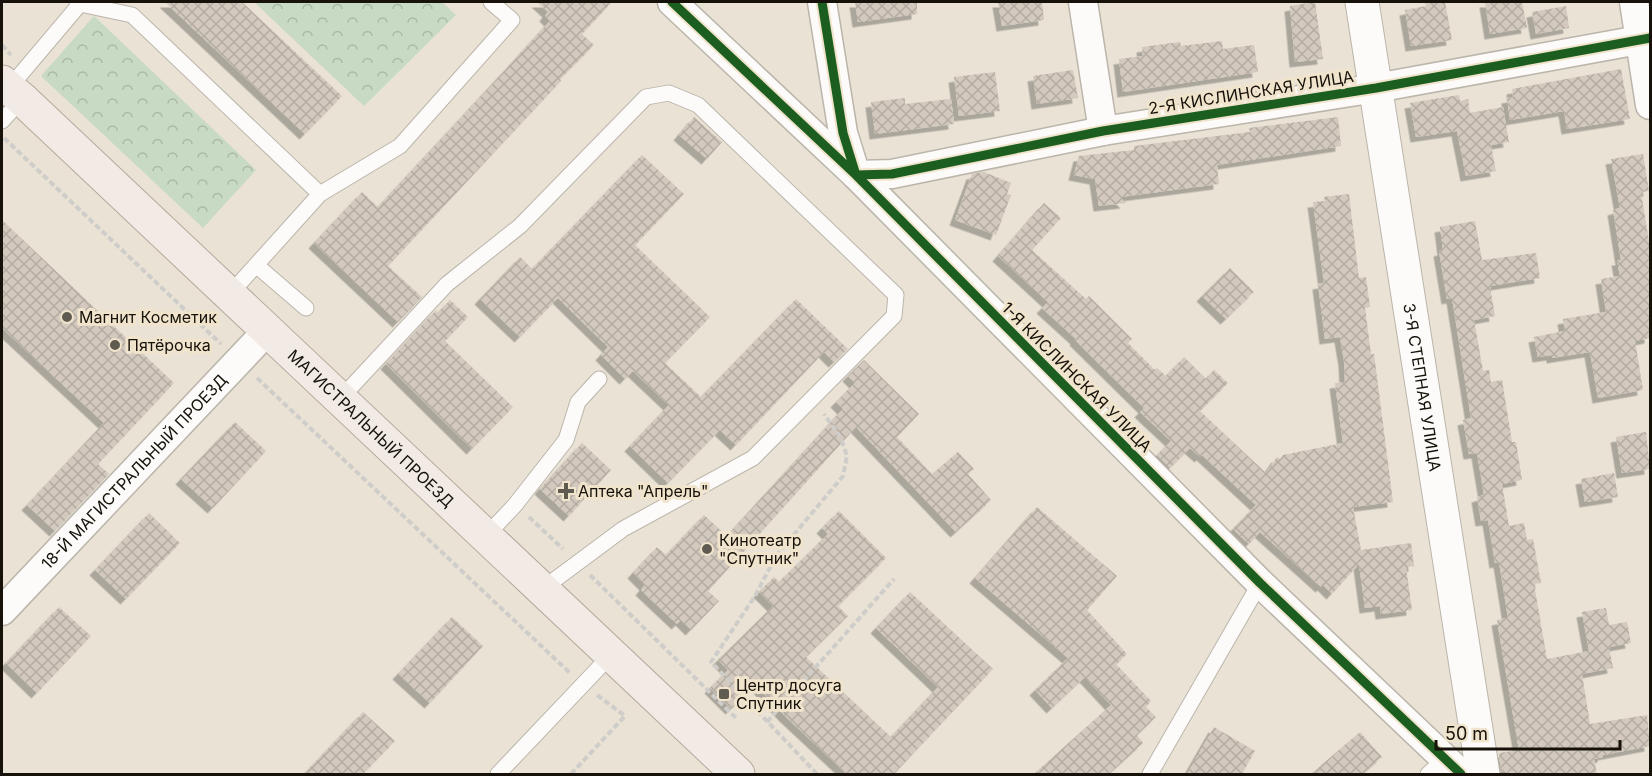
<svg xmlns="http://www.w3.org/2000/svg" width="1652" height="776" font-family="Inter,sans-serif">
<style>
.park{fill:url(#park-crowns)}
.building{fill:url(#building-cross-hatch);filter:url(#shadow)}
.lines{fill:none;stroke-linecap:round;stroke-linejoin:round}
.service-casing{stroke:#bbb5ab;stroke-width:17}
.minor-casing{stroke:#bbb5ab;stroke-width:31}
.tertiary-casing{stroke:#bbb5ab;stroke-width:35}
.primary-casing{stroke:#b5a99c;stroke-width:35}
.path{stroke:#cfcdc9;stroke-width:4;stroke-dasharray:6 3;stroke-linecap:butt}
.service{stroke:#fcfbf9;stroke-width:15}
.minor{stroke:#fcfbf9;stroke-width:28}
.tertiary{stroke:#fcfbf9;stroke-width:33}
.primary{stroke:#f2ebe5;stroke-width:33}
.cycleway-casing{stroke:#f1e4cd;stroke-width:13}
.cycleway{stroke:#1b5e20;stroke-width:9}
.poi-dot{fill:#605b51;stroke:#f1e4cd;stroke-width:2}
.labels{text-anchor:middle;stroke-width:6;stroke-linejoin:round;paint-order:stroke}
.street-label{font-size:16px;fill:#16120a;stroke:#f1e4cd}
.poi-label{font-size:16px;fill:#16120a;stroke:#f1e4cd;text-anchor:start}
</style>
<defs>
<pattern id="park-crowns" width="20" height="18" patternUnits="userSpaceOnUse" patternTransform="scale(1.5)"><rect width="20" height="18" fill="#c8d9c4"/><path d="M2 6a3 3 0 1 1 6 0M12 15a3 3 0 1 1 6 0" fill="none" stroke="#abb9a7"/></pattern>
<pattern id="building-cross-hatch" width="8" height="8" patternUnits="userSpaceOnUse" patternTransform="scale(1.5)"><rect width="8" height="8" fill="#d3c9be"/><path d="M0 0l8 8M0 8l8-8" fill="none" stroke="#b4aca2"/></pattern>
<filter id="shadow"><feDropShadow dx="-5.5" dy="5.5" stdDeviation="0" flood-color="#0004"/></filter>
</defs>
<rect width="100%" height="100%" fill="#e9e2d5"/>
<path class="park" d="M254 2H442L456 15 364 106Z
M94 16 256 170 203 228 41 76Z"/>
<path class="building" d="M165 2H242L342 96 305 134Z
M537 2H612L582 34 594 45 560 79 561 81 388 266 422 297 398 322 314 243 362 192 378 207 509 66 550 21 545 16 548 12Z
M855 2H917V14L858 22Z
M998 2H1042L1044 20 1002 26Z
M1315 2 1323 59 1295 62 1290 6Z
M1425 2H1445L1452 40 1411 46 1405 10 1426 6Z
M1485 2H1522L1527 28 1490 34Z
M1566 6 1569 28 1536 34 1532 12Z
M1222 41 1223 49 1254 45 1258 72 1123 92 1119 59 1143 56 1142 47 1180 42 1181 46Z
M1621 69 1630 119 1567 129 1564 111 1510 120 1507 98 1513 97 1512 89Z
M1073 70 1078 98 1037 104 1033 76Z
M995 72 1000 111 959 116 954 77Z
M1459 95 1460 101 1468 99 1470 113 1503 107 1509 142 1491 145 1496 171 1466 176 1457 131 1416 137 1410 103Z
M905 98V104L951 99 954 124 875 134 871 102Z
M694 117 722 142 707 159 679 135Z
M1338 117 1341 146 1217 165 1219 184 1120 197 1126 203 1099 206 1095 179 1074 175 1079 156 1134 150V146L1250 132 1249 128Z
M1643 154 1649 191 1641 192 1650 248V338L1635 341 1643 390 1598 398 1590 352 1552 358V355L1538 357 1534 337 1565 331 1563 319 1606 312 1601 279 1620 276 1617 260H1621L1613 210 1620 208 1611 159Z
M642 155 684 194 635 245 710 317 665 363 701 397 796 299 848 349 834 362 824 352 736 445 720 430 668 483 630 446 669 405 633 371 625 379 601 355 608 347 558 298 520 337 480 299 520 257 532 269Z
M984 172 1011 183 1007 194 1011 195 996 235 955 220 972 174Z
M1349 194 1359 278 1366 277 1370 307 1365 308 1371 354H1374L1393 502 1353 507 1361 550 1411 543 1414 566 1406 567 1412 610 1381 614 1380 606 1365 608 1359 564 1332 594 1323 585 1321 587 1260 532 1249 544 1233 529 1256 505 1202 455 1200 457 1190 448 1170 468 1157 455 1171 441 1140 412 1144 408 1075 340 1076 339 1042 308 1048 302 998 256 1044 203 1061 218 1032 250 1086 299 1089 296 1132 339 1128 343 1155 370 1157 368 1166 376 1184 357 1206 379 1214 370 1228 383 1200 411 1266 473 1277 457 1280 459 1283 455 1343 443 1335 383 1345 382 1344 361 1340 337 1325 339 1318 284 1324 283 1313 202 1325 201 1324 197Z
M2 220 174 383 98 464 109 474 55 531 27 505 104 423 2 328Z
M1475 221 1482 260 1536 253 1540 278 1490 286 1495 316 1474 320 1483 371 1489 370 1491 382 1502 380 1512 442H1516L1522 480 1502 484 1509 526 1524 523 1527 540 1533 539 1541 583 1534 584 1547 659 1589 651 1582 612 1606 608 1609 625 1627 622 1631 643 1609 647 1613 668 1582 674 1590 724 1647 715 1650 746 1603 755V757L1594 759 1597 774H1507L1506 772H1501L1499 753 1519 750 1497 620 1508 618 1499 562 1495 563 1488 520 1481 521 1477 497 1484 495 1477 453 1469 454 1463 420 1471 418 1452 298 1447 299 1439 251 1443 250 1440 227Z
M1230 268 1254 292 1226 319 1202 296Z
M450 300 468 317 445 341 513 407 472 449 386 364 436 310 438 313Z
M864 360 919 414 897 437 932 474 958 452 974 469 968 474 991 500 956 532 856 427 708 591 719 601 691 630 681 620 677 624 641 590 645 585 633 573 657 547 666 555 704 515 727 536 843 409 836 402 855 383 848 376Z
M235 422 266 451 213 508 181 479Z
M1646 432 1650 469 1622 473 1616 437Z
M582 443 611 470 569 516 540 489Z
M1614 473 1618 497 1585 502 1581 479Z
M1037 507 1117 576 1087 610 1127 654 1116 664 1151 701 1146 707 1156 717 1137 735 1143 743 1109 774H1034L1111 705 1085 677 1052 708 1035 690 1068 658 975 578Z
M839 511 886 558 838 606 848 616 806 657 891 737 938 687 876 628 910 592 993 669 894 774H847L785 716 756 685 731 709 710 688 728 670 718 660 773 606 759 592 774 577 779 582 828 534 822 528Z
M149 513 180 543 126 599 95 570Z
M59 607 91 636 37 693 6 663Z
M452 617 483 646 430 703 398 674Z
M363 712 395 741 363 774H304Z
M1214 727 1255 751 1242 774H1187Z
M1360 732 1382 757 1362 774H1311Z"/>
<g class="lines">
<g class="service-casing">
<path id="service" d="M80 4 132 15 320 194 229 295
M9 88 80 4 77 2
M2 121 22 99
M320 194 400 146 512 20 491 2
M256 265 306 308
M340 399 447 284 520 226 646 97 669 93 698 105 896 295 894 316 753 458 623 529 541 590
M485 537 515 505 566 440 578 402 599 379
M498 774 611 655
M1150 774 1260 583
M1428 774 1445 759"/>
</g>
<g class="minor-casing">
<g id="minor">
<path d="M672 2 856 175 1260 583 1461 774"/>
<path d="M822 2 843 133 856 175 892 174 1103 131 1376 88 1650 38"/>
<path d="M1083 2 1103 131"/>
<path d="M1634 2 1650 105"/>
<path id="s1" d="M2 611 267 331"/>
</g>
</g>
<g class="tertiary-casing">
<g id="tertiary">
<path id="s2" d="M1362 2 1483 774"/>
</g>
</g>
<g class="primary-casing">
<g id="primary">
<path id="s3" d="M2 82 22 99 738 774"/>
</g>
</g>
<path class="path" d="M2 45 11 55
M4 138 221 344
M257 378 570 673
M529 517 563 549
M590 575 737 719
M767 722 894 579
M571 774 625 716 597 695
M817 774 711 662 755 596 776 556 843 476 847 456 841 438 824 414"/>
<use href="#service" class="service"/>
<use href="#minor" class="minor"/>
<use href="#tertiary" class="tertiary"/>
<use href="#primary" class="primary"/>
<g class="cycleway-casing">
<path id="cycleway" d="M672 2 856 175 1260 583 1461 774
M822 2 843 133 856 175 892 174 1103 131 1376 88 1650 38"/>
</g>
<use href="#cycleway" class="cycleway"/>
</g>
<g class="poi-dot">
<circle cx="67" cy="317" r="6"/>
<circle cx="115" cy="345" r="6"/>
<path d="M563 482h6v6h6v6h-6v6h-6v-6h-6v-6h6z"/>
<circle cx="707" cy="549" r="6"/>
<rect x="718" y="688" width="12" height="12" rx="3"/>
</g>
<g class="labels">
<g class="street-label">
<text transform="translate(1251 92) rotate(-9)" y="6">2-Я КИСЛИНСКАЯ УЛИЦА</text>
<text transform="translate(1077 377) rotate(45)" y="6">1-Я КИСЛИНСКАЯ УЛИЦА</text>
<text dy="6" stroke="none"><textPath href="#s2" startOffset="390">3-Я СТЕПНАЯ УЛИЦА</textPath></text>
<text dy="6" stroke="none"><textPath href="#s3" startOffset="506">МАГИСТРАЛЬНЫЙ ПРОЕЗД</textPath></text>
<text dy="6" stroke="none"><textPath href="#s1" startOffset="192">18-Й МАГИСТРАЛЬНЫЙ ПРОЕЗД</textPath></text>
</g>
<g class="poi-label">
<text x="79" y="323">Магнит Косметик</text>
<text x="127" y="351">Пятёрочка</text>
<text x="578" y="497">Аптека "Апрель"</text>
<text x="719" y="546">Кинотеатр<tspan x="719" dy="18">"Спутник"</tspan></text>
<text x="736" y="691">Центр досуга<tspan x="736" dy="18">Спутник</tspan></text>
</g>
</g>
<rect width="1652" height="776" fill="none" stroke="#16120a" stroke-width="6"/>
<path d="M1436 740v9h184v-9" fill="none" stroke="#16120a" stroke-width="3"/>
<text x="1445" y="740" font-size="18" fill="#16120a" stroke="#f1e4cd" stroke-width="4.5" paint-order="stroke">50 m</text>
</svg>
